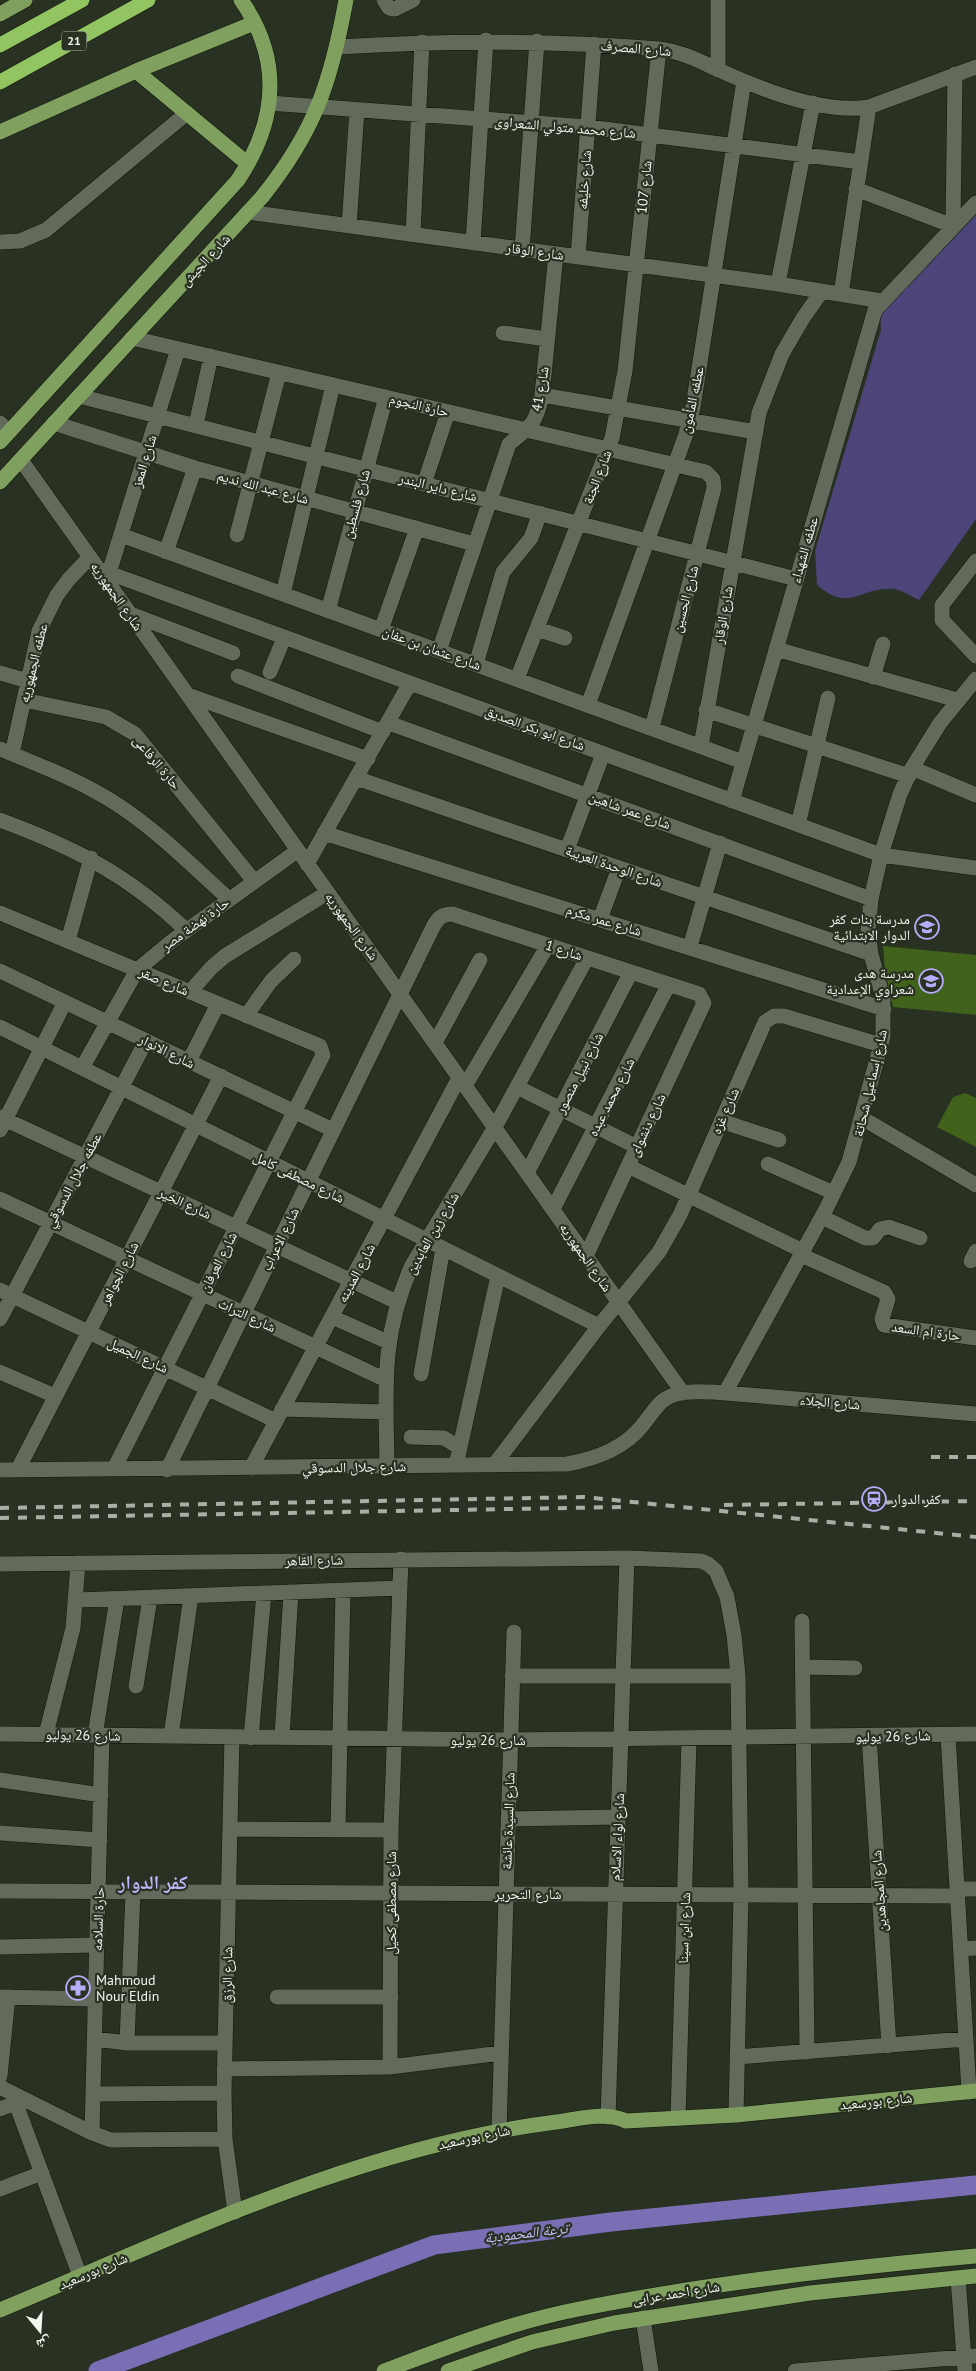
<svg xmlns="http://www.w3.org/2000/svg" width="976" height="2371" font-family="'PT Sans','Noto Naskh Arabic',sans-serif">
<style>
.green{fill:#4d4479}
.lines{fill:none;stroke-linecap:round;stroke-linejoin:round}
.canal{stroke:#7a6eb5;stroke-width:19}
.building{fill:#40621a}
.minor-casing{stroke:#11180b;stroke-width:16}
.major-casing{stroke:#11180b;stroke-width:16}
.highway-casing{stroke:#11180b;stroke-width:16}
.minor{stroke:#626b5b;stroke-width:15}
.major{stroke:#7fa05f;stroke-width:15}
.highway{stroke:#92c462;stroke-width:15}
.rail{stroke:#a9afa4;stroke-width:4;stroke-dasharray:9 9;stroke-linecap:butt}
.labels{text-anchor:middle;stroke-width:4.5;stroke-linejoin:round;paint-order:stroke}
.shield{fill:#293122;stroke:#b6bcb1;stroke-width:1}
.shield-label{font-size:12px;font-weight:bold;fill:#f2f7ee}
.street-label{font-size:14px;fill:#f2f7ee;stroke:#293122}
.poi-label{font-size:14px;fill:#f2f7ee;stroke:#293122;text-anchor:end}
.water-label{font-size:15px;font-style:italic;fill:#c5bef8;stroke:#293122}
.district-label{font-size:19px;font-weight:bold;fill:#c0b7fe;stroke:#293122}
</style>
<rect width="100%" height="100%" fill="#293122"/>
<path class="green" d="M976 215V519L919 600C912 597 902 590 894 589 859 586 851 614 817 585L815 551 881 330 880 314Z"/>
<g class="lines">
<path class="canal" d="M98 2371 434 2245 611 2222 976 2185"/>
</g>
<path class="building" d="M883 946 976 955V1015L893 1007 885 971Z
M965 1093 976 1098V1147L937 1127 953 1097Z"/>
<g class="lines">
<g class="minor-casing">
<path id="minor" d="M384 0 389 8 395 9 413 0
M338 47C448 40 549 40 659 49 683 52 697 60 719 70 760 89 824 114 869 107L976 67
M718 70V0
M269 103 588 127 860 162
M856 189 953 226 955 74
M248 212 778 284 882 301
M349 226 357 110
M413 234 422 42
M0 242 20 241 46 230 187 113
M473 243 486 40
M522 250 537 41
M578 257 594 44
M778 284 813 103
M841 294 869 107
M503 333 547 339
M132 338 706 472 713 479 714 488 652 728
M542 395 756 432
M79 396 796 579
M0 423 9 432
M54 423 195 468 474 544
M196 425 211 356
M21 460 683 1393
M424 484 448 412
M121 535 743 762
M237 535 279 373
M166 552 195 468
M976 561 942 605V620L976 656
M98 569 881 855 976 868
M109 573 178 349
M283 594 333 385
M328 611 386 397
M128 613 233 653
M537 629 565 638
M381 630 417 528
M776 649 957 700
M439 651 509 444C531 426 536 424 542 395L556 254
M476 664 503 572 531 538 540 513
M270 672 284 638
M0 673 28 681
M238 676 383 732
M873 677 883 644
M517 679 612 438 625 371 659 49
M188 695 368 759
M24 700 106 717 135 734 254 881
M588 705 686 434 693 407 744 81
M706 710 909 776
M389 723 871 899
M701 746 759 413 782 354 803 318 822 291
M0 749C39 765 79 780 115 803 157 830 192 866 229 899
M12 754 39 631 57 595 69 579 90 557
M912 768 976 795
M356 778 871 954
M732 801 875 310 976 203
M0 820C75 848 127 874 186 930
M798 825 828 698
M324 833 884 1009
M567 850 603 754
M307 864 410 683
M0 913 320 1046 323 1055 114 1469
M600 919 619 868
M68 941 91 858
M690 947 720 843
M0 971 333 1130
M190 992 211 968 225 956 327 893
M246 1016 271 981 294 959
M0 1027 599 1326
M435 1043 480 960
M189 1061 218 1004
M82 1068 137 970 172 941 297 851
M465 1086 548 945
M517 1087 637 1147
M0 1117 397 1302
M862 1118 976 1185
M721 1121 779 1140
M0 1130 65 1002
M768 1164 834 1193
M628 1166 803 1251
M527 1173 631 972
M0 1199 386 1380
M553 1209 669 984
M822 1217 865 1238H873L880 1229 889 1227 920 1238
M801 1255 884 1292 888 1299 882 1319 884 1325 976 1338
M971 1261 976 1251
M0 1290 276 1421
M332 1317 388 1342
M0 1319 146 1041
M0 1372 55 1396
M421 1374 443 1248
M725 1393 826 1209 849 1162 883 1037V998L871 954 868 931 871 899 881 855 900 794 912 768 940 723 976 679
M282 1409 386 1412
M411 1437 444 1438 460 1448
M456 1465 498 1276
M494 1465 599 1326 659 1252 680 1215 765 1022 774 1016H784L881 1045
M387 1466C386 1390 380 1337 412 1265L495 1127 587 958
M251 1468 459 1078
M18 1469 221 1076
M0 1470 567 1464C595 1459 623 1449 641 1427 649 1418 657 1403 667 1398 681 1390 698 1392 713 1392L976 1414
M167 1470 433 927C438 918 442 914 452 914L699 994 704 1003 586 1256
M0 1564 627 1558 701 1561 708 1564 716 1571 727 1597 734 1635 738 1676 741 1895 736 2115
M77 1600 399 1588
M802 1621 807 2052
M803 1667 855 1668
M512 1676H738
M136 1686 150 1598
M0 1734 510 1740 976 1734
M46 1734 73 1628 78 1563
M95 1735 117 1599
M948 1735 969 2092
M171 1736 191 1596
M869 1736 889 2046
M232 1737 224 2093 225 2139 235 2212
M282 1737 291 1592
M251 1738 264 1593
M0 1780 101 1795
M508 1819 618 1817
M230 1829 391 1830
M338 1830 343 1591
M0 1833 100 1840
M957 1889H976
M0 1891 958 1896
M0 1947 97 1945
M961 1949 976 1948
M0 1997 95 1999
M277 1997H391
M95 2039 127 2043H225
M127 2043 133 1892
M737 2057 966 2039
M390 2067 391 1830 401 1559
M224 2069 390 2067 501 2053
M0 2076 8 1997
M0 2087 92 2133 111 2140 225 2139
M12 2093 80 2276
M93 2094 224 2093
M0 2109 16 2103
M608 2117 627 1558
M678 2118 689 1739
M499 2131 514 1632
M92 2133 102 1735
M0 2189 42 2173
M958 2278 965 2371
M643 2318 651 2371
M795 2371 976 2356"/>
</g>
<g class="major-casing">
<path id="major" d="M0 14 25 0
M136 71 248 164
M0 132 136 71 254 23
M0 442 238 180C277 121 283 60 241 0
M0 482 262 197C315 131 331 82 346 0
M0 2310C180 2235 360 2147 556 2122 577 2119 607 2111 626 2121L736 2115 976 2091
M384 2371C447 2347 512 2322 579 2309 710 2283 843 2268 976 2256
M448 2371 532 2342 614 2323 810 2293 976 2276"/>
</g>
<g class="highway-casing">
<path id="highway" d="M0 45 82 0
M0 82 148 0"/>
</g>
<use href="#minor" class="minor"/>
<use href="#major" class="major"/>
<use href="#highway" class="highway"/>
<path class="rail" d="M931 1457H976
M724 1505 976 1501
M0 1508 584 1497 976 1537
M0 1518 624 1507"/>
</g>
<defs>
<g id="school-ring" transform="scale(1.25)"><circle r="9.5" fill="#293122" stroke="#b6acf8" stroke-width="1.5"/><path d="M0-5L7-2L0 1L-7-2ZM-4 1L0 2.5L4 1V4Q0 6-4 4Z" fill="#b6acf8"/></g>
<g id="station-ring" transform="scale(1.25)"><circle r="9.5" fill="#293122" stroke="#b6acf8" stroke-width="1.5"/><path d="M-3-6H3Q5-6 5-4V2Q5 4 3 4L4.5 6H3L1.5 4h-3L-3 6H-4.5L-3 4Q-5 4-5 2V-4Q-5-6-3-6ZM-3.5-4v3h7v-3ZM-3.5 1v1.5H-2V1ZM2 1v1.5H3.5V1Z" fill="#b6acf8"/></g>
<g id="pharmacy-ring" transform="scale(1.25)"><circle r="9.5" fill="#293122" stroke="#b6acf8" stroke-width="1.5"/><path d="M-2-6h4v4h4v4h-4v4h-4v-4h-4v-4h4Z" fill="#b6acf8"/></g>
</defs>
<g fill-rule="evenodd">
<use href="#school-ring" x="927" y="927"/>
<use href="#school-ring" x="931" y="981"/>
<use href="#station-ring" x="874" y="1499"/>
<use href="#pharmacy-ring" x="78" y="1988"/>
</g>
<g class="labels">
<rect class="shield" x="61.5" y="31.5" width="25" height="19" rx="4"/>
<g class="shield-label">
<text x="74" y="45">21</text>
</g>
<g class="street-label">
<text transform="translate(636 48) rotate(5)" y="5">شارع المصرف</text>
<text transform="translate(565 127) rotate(5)" y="5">شارع محمد متولي الشعراوى</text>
<text transform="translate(584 180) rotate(-86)" y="5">شارع خليفه</text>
<text transform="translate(644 187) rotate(-84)" y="5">شارع 107</text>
<text transform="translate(535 251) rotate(8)" y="5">شارع الوقار</text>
<text transform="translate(205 260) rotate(-47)" y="5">شارع الجيش</text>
<text transform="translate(540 389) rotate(-80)" y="5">شارع 41</text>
<text transform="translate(692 400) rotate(-78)" y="5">عطفه المأمون</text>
<text transform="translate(419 405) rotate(13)" y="5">حارة النجوم</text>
<text transform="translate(144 461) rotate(-73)" y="5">شارع المعز</text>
<text transform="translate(597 477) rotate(-69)" y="5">شارع الجنة</text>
<text transform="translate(263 487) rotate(15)" y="5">شارع عبد الله نديم</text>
<text transform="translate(438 487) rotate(14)" y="5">شارع داير البندر</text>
<text transform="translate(356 504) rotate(-75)" y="5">شارع فلسطين</text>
<text transform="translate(804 550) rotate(-74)" y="5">عطفه الشهداء</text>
<text transform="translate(117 596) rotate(55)" y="5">شارع الجمهوريه</text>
<text transform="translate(685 599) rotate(-75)" y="5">شارع الحسين</text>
<text transform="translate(723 615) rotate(-80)" y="5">شارع الوقار</text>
<text transform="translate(432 648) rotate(20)" y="5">شارع عثمان بن عفان</text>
<text transform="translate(33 663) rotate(-76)" y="5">عطفه الجمهوريه</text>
<text transform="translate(535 728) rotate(20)" y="5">شارع ابو بكر الصديق</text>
<text transform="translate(157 762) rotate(50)" y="5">حارة الرفاعى</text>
<text transform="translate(630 810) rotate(20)" y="5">شارع عمر شاهين</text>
<text transform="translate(614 866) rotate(19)" y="5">شارع الوحدة العربية</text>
<text transform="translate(604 920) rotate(17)" y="5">شارع عمر مكرم</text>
<text transform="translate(195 924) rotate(-36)" y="5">حارة نهضة مصر</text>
<text transform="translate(352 926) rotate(54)" y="5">شارع الجمهوريه</text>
<text transform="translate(564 950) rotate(18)" y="5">شارع 1</text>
<text transform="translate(164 981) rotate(23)" y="5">شارع صقر</text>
<text transform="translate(167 1051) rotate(26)" y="5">شارع الانوار</text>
<text transform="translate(579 1073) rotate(-63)" y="5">شارع نبيل منصور</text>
<text transform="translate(870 1083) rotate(-77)" y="5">شارع إسماعيل شحاتة</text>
<text transform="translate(611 1097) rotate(-63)" y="5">شارع محمد عبده</text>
<text transform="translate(725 1111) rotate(-66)" y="5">شارع غزه</text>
<text transform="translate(647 1125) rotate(-65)" y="5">شارع دنشواى</text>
<text transform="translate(299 1177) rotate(26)" y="5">شارع مصطفى كامل</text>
<text transform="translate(73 1180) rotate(-62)" y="5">عطفه جلال الدسوقي</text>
<text transform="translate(185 1203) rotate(25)" y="5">شارع الخير</text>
<text transform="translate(432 1233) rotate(-60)" y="5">شارع زين العابدين</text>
<text transform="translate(280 1239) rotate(-64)" y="5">شارع الاعراب</text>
<text transform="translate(586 1257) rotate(55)" y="5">شارع الجمهوريه</text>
<text transform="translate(218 1262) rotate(-63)" y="5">شارع العرفان</text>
<text transform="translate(119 1273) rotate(-63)" y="5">شارع الجواهر</text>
<text transform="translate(356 1273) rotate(-62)" y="5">شارع المدينه</text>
<text transform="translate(247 1315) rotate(25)" y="5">شارع التراث</text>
<text transform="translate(926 1331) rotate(8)" y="5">حارة ام السعد</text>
<text transform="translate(138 1355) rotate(25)" y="5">شارع الجميل</text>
<text transform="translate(830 1402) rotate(5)" y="5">شارع الجلاء</text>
<text transform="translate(354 1467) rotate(-1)" y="5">شارع جلال الدسوقي</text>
<text transform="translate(314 1560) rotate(-1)" y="5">شارع القاهر</text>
<text transform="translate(83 1735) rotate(1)" y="5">شارع 26 يوليو</text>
<text transform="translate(893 1736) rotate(-1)" y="5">شارع 26 يوليو</text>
<text x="488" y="1745">شارع 26 يوليو</text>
<text transform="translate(508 1821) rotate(-88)" y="5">شارع السيدة عائشة</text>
<text transform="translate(617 1837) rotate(-87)" y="5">شارع لواء الاسلام</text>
<text transform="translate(879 1891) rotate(-94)" y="5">شارع المجاهدين</text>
<text x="528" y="1899">شارع التحرير</text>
<text transform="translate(391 1903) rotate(-90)" y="5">شارع مصطفى كحيل</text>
<text transform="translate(98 1919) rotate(-88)" y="5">حارة السلامه</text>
<text transform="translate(684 1928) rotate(-88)" y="5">شارع ابن سينا</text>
<text transform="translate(227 1975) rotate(-89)" y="5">شارع الرزق</text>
<text transform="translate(876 2101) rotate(-6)" y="5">شارع بورسعيد</text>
<text transform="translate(474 2137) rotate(-12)" y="5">شارع بورسعيد</text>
<text transform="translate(93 2271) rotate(-23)" y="5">شارع بورسعيد</text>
<text transform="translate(676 2293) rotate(-9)" y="5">شارع احمد عرابى</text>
</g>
<g class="poi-label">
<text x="910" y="924">مدرسة بنات كفر<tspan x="910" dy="16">الدوار الابتدائية</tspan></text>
<text x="914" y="978">مدرسة هدى<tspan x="914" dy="16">شعراوي الإعدادية</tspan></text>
<text x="892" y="1504" text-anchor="start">كفر الدوار</text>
<text x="96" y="1985" text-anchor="start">Mahmoud<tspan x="96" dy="16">Nour Eldin</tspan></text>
</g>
<g class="water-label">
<text transform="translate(526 2233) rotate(-7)" y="5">ترعة المحمودية</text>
</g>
<g class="district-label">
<text x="153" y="1889">كفر الدوار</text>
</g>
</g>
<g transform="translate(40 2331) rotate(162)" stroke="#293122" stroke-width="4" paint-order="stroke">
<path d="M0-4L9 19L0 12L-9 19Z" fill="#f2f7ee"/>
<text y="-8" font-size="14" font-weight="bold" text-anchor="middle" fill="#f2f7ee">ش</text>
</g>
</svg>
